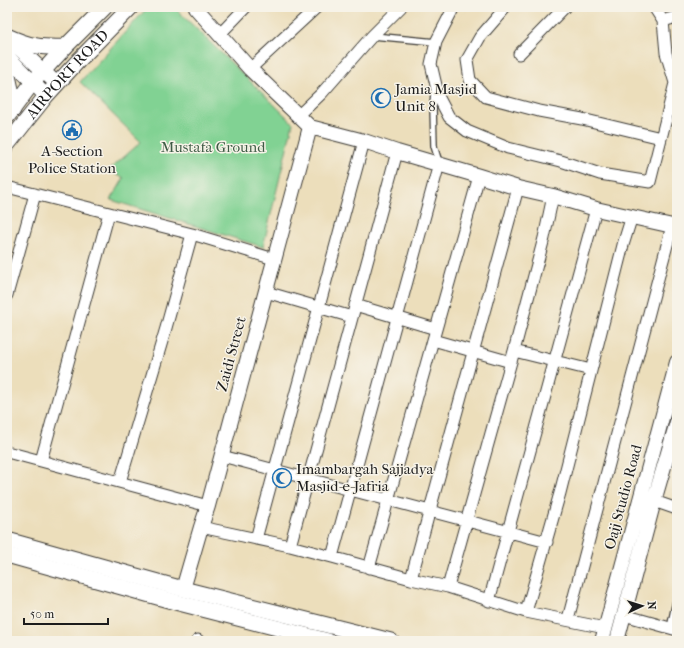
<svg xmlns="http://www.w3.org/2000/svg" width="684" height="648" font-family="'IM FELL French Canon',serif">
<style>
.green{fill:#81d293;stroke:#4e7758}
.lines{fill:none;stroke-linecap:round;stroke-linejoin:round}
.service-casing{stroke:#3b3934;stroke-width:8}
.minor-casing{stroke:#3b3934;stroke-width:13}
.tertiary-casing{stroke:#3b3934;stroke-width:16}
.secondary-casing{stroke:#3b3934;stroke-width:17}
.service{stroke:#fff;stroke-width:5.5}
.minor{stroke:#fff;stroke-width:11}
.tertiary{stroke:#fff;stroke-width:14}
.secondary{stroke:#fff;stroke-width:15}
.labels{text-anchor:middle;stroke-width:3;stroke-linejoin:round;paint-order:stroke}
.street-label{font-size:15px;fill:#1c1c1c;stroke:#f7f3e8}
.poi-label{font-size:15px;fill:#1c1c1c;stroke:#f7f3e8;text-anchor:start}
.park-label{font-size:15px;fill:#3f5c46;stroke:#f7f3e8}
</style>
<rect width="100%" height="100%" fill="#f7f3e8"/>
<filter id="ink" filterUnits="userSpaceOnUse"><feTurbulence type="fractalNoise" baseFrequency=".025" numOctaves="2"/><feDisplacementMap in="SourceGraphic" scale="8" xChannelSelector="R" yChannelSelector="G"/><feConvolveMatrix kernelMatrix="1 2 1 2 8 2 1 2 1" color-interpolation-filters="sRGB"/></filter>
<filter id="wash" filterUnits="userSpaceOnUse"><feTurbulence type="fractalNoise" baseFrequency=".012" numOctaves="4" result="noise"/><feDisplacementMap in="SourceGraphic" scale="16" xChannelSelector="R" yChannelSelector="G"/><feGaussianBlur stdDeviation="0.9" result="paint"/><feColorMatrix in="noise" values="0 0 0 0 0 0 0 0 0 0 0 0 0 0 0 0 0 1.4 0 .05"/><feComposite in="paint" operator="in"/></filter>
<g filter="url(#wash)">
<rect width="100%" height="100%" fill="#ecdebb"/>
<path class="green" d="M148 7H174L293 123 263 247 111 200 124 178 108 171 141 142 80 82Z"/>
</g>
<g filter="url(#ink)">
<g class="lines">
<g class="service-casing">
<path id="service" d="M373 36 436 42
M434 91 433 107 434 146 439 162
M670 628 677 596"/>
</g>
<g class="minor-casing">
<path id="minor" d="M454 7 436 42 431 64 439 98 449 117 467 131 508 148 561 161 600 174 650 182 675 83 666 53 663 21 677 17
M506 7 480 37 467 60 470 80 486 97 539 111 582 119 661 138
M654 7 663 21
M220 34 246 7
M519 54 565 7
M250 69 317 7
M298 116 322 93 372 36 401 7
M7 187 192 234 274 259
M266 292 352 317
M7 295 35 194
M355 305 436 329
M433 340 511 362
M514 351 591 370
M7 452 41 461 109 213
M222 456 547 542
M41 461 208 506
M120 482 166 328 192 234
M654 501 677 509
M201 527 290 546 332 557 411 579 448 587 526 612 605 628
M256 539 364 141
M290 546 397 152
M332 557 439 164
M369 568 479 176
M411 579 518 188
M448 587 514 351 544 238 553 196
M489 601 596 209
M526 612 560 493 623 245 632 216
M624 615 677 630
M568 619 672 226
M197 641 198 640"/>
</g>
<g class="tertiary-casing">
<path id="tertiary" d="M195 7 250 69 310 127 364 141 397 152 479 176 518 188 553 196 596 209 677 227
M7 37 57 84
M7 56 46 96
M183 589 201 527 208 506 310 127
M602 641 677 362
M617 641 654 501 677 422"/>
</g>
<g class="secondary-casing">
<g id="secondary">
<path d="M7 36C29 46 41 48 65 47"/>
<path d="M7 71 12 94 13 110"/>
<path d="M7 117 33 82 67 45 105 7"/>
<path id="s1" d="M7 145 46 96 79 60 131 7"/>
<path d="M7 540 183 589 391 641"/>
<path d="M7 555 179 603 328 641"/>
</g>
</g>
<use href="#service" class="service"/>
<use href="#minor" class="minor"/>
<use href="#tertiary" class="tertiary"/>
<use href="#secondary" class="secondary"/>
</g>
</g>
<defs>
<g id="mosque-ring" transform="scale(1)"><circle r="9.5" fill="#f7f3e8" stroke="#1f6fb2" stroke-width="1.5"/><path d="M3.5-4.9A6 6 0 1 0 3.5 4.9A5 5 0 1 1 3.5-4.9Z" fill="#1f6fb2"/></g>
<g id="civic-ring" transform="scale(1)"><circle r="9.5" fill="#f7f3e8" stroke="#1f6fb2" stroke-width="1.5"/><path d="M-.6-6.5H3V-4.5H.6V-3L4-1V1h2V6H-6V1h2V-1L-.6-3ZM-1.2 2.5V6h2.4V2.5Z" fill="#1f6fb2"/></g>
</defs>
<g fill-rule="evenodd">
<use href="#mosque-ring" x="381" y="98"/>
<use href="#civic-ring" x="72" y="130"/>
<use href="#mosque-ring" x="282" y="478"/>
</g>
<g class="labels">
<g class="street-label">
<text dy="5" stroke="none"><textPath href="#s1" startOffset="93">AIRPORT ROAD</textPath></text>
<text transform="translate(231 354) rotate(-75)" y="5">Zaidi Street</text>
<text transform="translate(623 497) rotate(-75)" y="5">Oajj Studio Road</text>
</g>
<g class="poi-label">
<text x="395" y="94">Jamia Masjid<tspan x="395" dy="17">Unit 8</tspan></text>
<text x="72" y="156" text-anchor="middle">A-Section<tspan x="72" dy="17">Police Station</tspan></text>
<text x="296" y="474">Imambargah Sajjadya<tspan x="296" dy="17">Masjid-e-Jafria</tspan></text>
</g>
<g class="park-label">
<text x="213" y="152">Mustafa Ground</text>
</g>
</g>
<rect width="684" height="648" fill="none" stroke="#f7f3e8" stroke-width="24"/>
<g transform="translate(642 606) rotate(86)" stroke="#f7f3e8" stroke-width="3" paint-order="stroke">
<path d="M0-3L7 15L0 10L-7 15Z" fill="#1c1c1c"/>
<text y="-6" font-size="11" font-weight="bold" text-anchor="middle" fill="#1c1c1c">N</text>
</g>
<path d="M24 618v6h84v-6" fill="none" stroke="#1c1c1c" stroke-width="2"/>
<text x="30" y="618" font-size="12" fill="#1c1c1c" stroke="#f7f3e8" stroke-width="3" paint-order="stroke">50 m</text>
</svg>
